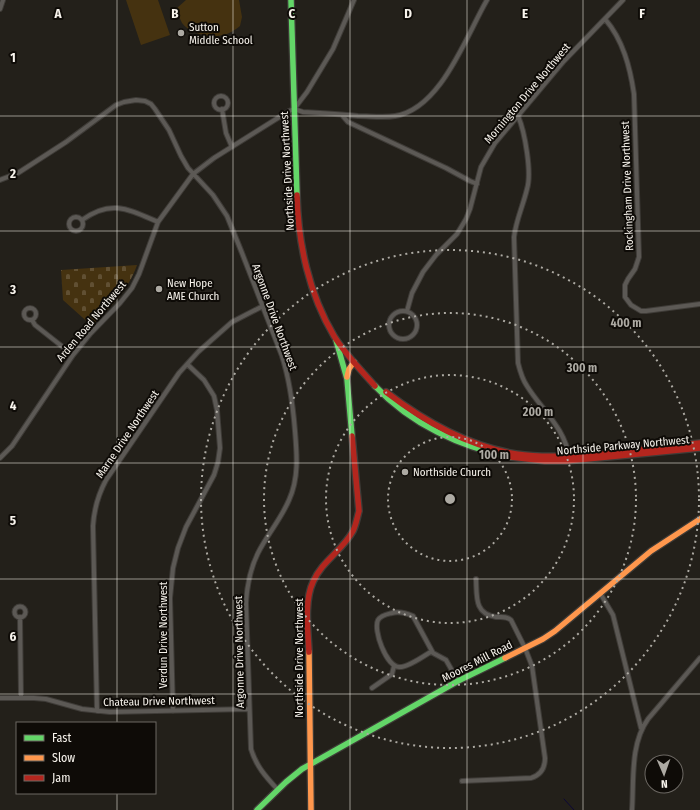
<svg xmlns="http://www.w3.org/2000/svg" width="700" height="810" font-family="'Fira Sans Condensed',sans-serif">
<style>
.cemetery{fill:url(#cemetery-stones)}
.park{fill:#453210}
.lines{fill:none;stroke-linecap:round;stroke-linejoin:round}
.stream{stroke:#0c0737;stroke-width:1}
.street-casing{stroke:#3f3c38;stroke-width:6}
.fast-casing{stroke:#3f3c38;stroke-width:8}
.slow-casing{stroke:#3f3c38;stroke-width:8}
.jam-casing{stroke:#3f3c38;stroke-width:8}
.street{stroke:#5c5955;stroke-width:4}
.fast{stroke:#63d668;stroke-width:5.5}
.slow{stroke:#ff974d;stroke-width:5.5}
.jam{stroke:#b3261e;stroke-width:5.5}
.grid{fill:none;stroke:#f8f4ed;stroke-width:1;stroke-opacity:0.55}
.ring{fill:none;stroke:#adaaa3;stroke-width:2;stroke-dasharray:2 4}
.poi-dot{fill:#adaaa3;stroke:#0e0b07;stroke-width:1.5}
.labels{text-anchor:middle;stroke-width:4;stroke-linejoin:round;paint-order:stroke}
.poi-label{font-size:11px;fill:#f8f4ed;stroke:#0e0b07;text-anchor:start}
.street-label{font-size:11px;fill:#f8f4ed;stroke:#0e0b07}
.grid-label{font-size:13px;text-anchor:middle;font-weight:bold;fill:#f8f4ed;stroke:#0e0b07;stroke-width:4;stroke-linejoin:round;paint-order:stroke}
.centre{fill:#adaaa3;stroke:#0e0b07;stroke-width:2}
.ring-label{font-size:12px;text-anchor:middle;font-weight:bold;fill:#adaaa3;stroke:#0e0b07;stroke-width:4;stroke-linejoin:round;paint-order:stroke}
</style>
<defs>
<pattern id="cemetery-stones" width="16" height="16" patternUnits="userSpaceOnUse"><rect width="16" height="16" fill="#453210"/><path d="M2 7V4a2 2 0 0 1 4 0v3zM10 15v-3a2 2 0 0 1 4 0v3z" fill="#615033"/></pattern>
</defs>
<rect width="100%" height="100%" fill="#23201a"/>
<path class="cemetery" d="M137 265C128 291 110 307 92 326L63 300 61 270Z"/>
<path class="park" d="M126 0H158L170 35 141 45Z
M186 0H239L242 17 240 26C235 30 229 34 223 35 211 38 190 34 182 23 179 18 178 12 177 8Z"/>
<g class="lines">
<path class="stream" d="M564 799 574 810"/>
<g class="street-casing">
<path id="street" d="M0 9 3 0
M605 19C623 40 630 67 634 94L639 257 635 269 628 279 625 285V297L631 305 641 311H646L700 304
M214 103a7 7 0 1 1 14 0a7 7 0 1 1-14 0Z
M222 109 226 133 232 147
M294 109 303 112C321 113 339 114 358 116 370 116 383 118 395 116 441 109 466 36 487 0
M342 115 348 122 446 168 470 181 477 184
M518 116C525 132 532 173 527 189 523 206 516 220 514 237L518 363C520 371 522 379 527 386 541 409 566 429 569 458
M0 180 18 173 66 142 116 105 124 102 136 100 145 101 151 104 155 109 169 130 181 156 188 168 213 195 227 216 242 253 282 356C290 381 293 406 295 431 297 455 299 478 289 500 281 519 267 535 258 553 250 569 247 586 246 603L251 749C256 766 266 777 278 790
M69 224a7 7 0 1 1 14 0a7 7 0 1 1-14 0Z
M82 220C111 199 128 209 158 222
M24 314a6 6 0 1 1 12 0a6 6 0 1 1-12 0Z
M389 325a14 14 0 1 1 28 0a14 14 0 1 1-28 0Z
M407 311 412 293 423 272 436 255 457 234 466 219 470 209 481 167 495 143 563 62 623 0
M32 320 35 325 73 355
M0 458 12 446 73 355 90 334 120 303 132 288 139 274 158 222 193 174 214 158 289 111 294 109 307 92 333 49 354 0
M600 593 613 615 641 728
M14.5 612a5.5 5.5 0 1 1 11 0a5.5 5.5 0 1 1-11 0Z
M20 617 21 698
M432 651C424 656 407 668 399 667 386 666 373 630 378 620 381 615 388 614 392 613 399 611 406 613 413 616L433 653 446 660 458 681
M372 688 392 674 394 666
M0 698H34L46 699 82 709 110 712 249 709
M97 711 93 526C94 509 98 495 106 480L179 373 198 352 232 322 263 306
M173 711 170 598 173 568 178 548 186 527 214 475 218 462 220 448 217 410 214 396 204 380 187 364
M462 781 531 778C541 775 545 768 545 758L532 666 525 648 511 620C506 616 502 617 496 617 474 614 477 596 476 579
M632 810C634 780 630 744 648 719L700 658"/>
</g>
<g class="fast-casing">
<path id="fast" d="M291 0 297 195
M336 340 347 379 352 436
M375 386C411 424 460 447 511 457
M257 810 286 782 302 769 458 681 505 658"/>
</g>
<g class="slow-casing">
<path id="slow" d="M347 377 349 369 354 362
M309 652 311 810
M505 658 543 639 555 631 651 551 700 519"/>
</g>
<g class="jam-casing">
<path id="jam" d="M297 195C298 243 309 294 334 336 345 354 361 370 375 386
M386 392C425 422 467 446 516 454 550 459 584 455 619 452 646 449 673 446 700 443
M511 457 545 461H566L700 448
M309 652C308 631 304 601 313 582 322 561 342 551 353 531 356 525 357 518 359 511L352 436"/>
</g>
<use href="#street" class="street"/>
<use href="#fast" class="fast"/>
<use href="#slow" class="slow"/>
<use href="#jam" class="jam"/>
</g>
<path class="grid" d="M117 0V723M233 0V810M350 0V810M467 0V810M583 0V810M0 116H700M0 231H700M0 347H700M0 463H700M0 579H700M0 694H700M117 793V810"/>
<g class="ring">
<circle cx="450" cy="499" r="62"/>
<circle cx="450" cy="499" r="124"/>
<circle cx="450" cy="499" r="186"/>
<circle cx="450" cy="499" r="249"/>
</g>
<g class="poi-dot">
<circle cx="181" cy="33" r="4"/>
<circle cx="159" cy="289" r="4"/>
<circle cx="405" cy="472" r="4"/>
</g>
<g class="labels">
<g class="poi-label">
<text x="189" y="31">Sutton<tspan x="189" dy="13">Middle School</tspan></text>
<text x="167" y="287">New Hope<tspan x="167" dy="13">AME Church</tspan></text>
<text x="413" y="476">Northside Church</text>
</g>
<g class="street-label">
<text transform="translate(527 93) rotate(-50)" y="4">Mornington Drive Northwest</text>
<text transform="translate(287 171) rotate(-93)" y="4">Northside Drive Northwest</text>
<text transform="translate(627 186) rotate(-92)" y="4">Rockingham Drive Northwest</text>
<text transform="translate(275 317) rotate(70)" y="4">Argonne Drive Northwest</text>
<text transform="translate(91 321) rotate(-50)" y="4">Arden Road Northwest</text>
<text transform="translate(127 434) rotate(-56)" y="4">Marne Drive Northwest</text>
<text transform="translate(623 445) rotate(-5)" y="4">Northside Parkway Northwest</text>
<text transform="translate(163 635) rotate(-90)" y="4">Verdun Drive Northwest</text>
<text transform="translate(239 652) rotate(-91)" y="4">Argonne Drive Northwest</text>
<text transform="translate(299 658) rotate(-90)" y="4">Northside Drive Northwest</text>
<text transform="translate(477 661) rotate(-27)" y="4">Moores Mill Road</text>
<text transform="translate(159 701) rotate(-1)" y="4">Chateau Drive Northwest</text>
</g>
</g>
<g class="grid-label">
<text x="58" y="18">A</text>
<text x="175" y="18">B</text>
<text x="292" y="18">C</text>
<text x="408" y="18">D</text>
<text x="525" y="18">E</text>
<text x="642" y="18">F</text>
<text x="13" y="62">1</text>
<text x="13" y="178">2</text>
<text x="13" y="294">3</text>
<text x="13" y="410">4</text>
<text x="13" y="525">5</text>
<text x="13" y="641">6</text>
</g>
<circle cx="450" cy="499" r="6" class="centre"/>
<g class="ring-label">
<text x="626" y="327">400 m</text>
<text x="582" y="372">300 m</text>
<text x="538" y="416">200 m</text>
<text x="494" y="459">100 m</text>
</g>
<rect x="16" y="722" width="140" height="72" fill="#0e0b07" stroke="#6c6863"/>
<rect x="24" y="735" width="20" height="6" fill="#63d668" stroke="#6c6863"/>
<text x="52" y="742" font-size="12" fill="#f8f4ed">Fast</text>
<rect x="24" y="755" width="20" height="6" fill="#ff974d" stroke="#6c6863"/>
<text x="52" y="762" font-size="12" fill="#f8f4ed">Slow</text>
<rect x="24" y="775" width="20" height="6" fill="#b3261e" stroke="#6c6863"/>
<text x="52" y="782" font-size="12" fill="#f8f4ed">Jam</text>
<g transform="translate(664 774) rotate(178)"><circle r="19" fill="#0e0b07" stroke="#6c6863"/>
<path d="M0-3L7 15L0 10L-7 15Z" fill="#adaaa3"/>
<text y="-6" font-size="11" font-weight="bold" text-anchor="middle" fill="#f8f4ed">N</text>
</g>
</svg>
